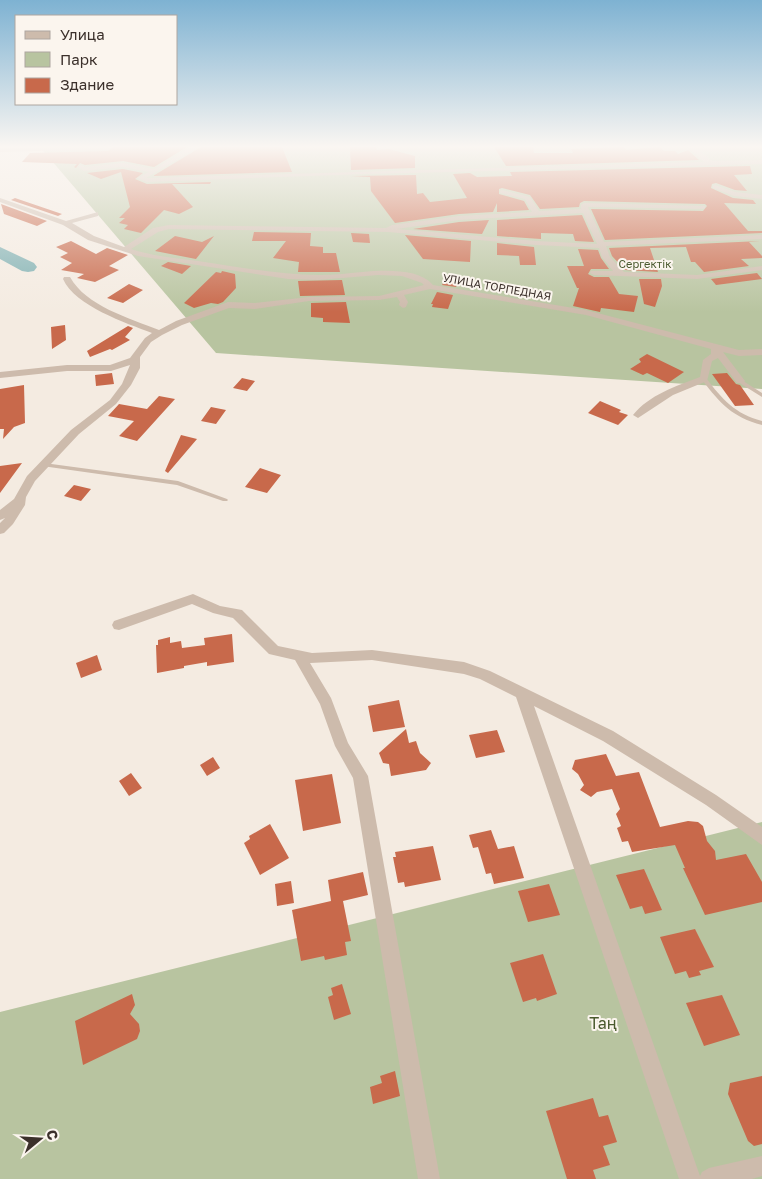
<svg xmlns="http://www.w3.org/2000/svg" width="762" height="1179" font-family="'Golos Text',sans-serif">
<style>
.green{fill:#b8c4a0}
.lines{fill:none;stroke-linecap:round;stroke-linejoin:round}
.river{fill:#7fb0b2;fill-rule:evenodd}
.building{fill:#c8694b}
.service{fill:#cdbbac;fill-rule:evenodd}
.minor{fill:#cdbbac;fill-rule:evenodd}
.labels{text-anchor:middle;stroke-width:4;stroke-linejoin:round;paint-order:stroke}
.far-park-label{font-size:11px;fill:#4a5a2e;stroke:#fbf5ee}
.far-street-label{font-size:11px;fill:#3b302b;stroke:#fbf5ee}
.near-park-label{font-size:16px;fill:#4a5a2e;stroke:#fbf5ee}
</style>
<rect width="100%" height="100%" fill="#f4ebe1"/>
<path class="green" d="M40 147H762V389L216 353Z
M762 822V1179H0V1012Z"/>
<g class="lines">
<path class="river" d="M0 247 34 263 37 267 34 271 28 272 22 271 0 259Z"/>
</g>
<path class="building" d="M113 147H187L154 167 123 161 85 165 80 163 76 168 74 167 77 164 22 162 30 153 108 151Z
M201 147H282L292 172 153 176Z
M350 147H376L377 150 389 149 415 156V168L351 170Z
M494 147H533L534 153H573L571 149 624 147 626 150 660 147 664 151H675L678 154 688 150 699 160 506 166Z
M750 166 752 174 734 175 747 191 735 190 716 183 712 184 711 188 733 198 753 200 756 204 724 203 748 231H762V233L605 240 591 209 703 211 707 206 705 204 584 201 580 203 579 207 540 209 530 195 502 188 499 189V194L524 201 529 210 497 212V203L493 212 459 214 395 223 371 191 370 177 351 176 416 175 417 194 423 193 430 202 467 198 453 174 470 173 477 177 512 176 510 172Z
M123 169 143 173 135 179 147 184 211 182 210 184H172L193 207 179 214 164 210 141 233 124 229 128 225 119 223 125 218H119L130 207 121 172 101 179 87 173Z
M15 198 62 214 58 216 11 200Z
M1 204 47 221 37 226 4 214Z
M582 215 594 242 575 241 573 234 541 233V239L497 236V220Z
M489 220 482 234 413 229 459 222Z
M254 232 311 233 310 246 323 247V253H336L340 272H298L299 262 273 258 286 241H252Z
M351 233 369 234 370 243 353 242Z
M405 235 471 241 470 262 423 259Z
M175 236 202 242 214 236 196 259 155 251Z
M71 241 96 254 107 248 128 255 109 266 119 270 95 282 77 278 84 274 61 270 72 263 60 257 68 253 56 247Z
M760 241 749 242 762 256V258L741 259 749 266 704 272 695 262H691L686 247 650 248 658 272 625 270 612 256 609 248Z
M497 243 534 247 536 265H520L519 256 497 255Z
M578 249 598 250 601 258 609 269H591L588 274 594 277H609L619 294 638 296 634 312 601 308 600 312 573 306 579 288H577L567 266H584Z
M168 262 191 266 182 274 161 266Z
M222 271 235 274 236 288 223 302 218 304 211 303 194 308 184 303 216 272 221 273Z
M757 273 762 279 716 285 711 279Z
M459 277 456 287 442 285 446 278Z
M639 279H661L662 286 655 307 644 304Z
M342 280 345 295 300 296 298 281Z
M129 284 143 290 123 303 107 298Z
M437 292 453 295 448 309 432 307 433 304H431Z
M346 302 350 323 323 322V318L311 317V303Z
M65 325 66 340 52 349 51 327Z
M128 326 133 328 125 337 130 340 112 350 110 349 90 357 87 351Z
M647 354 684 372 668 383 647 373 643 375 630 369 641 362 639 359Z
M112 373 114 384 96 386 95 375Z
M727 373 736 384 740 385 754 405 735 406 712 374Z
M242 378 255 381 247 391 233 388Z
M24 385 25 423 14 427 3 439 4 429H0V389Z
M159 396 175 399 137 441 119 436 134 421 108 416 119 404 147 409Z
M600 401 621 410 619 412 628 415 618 425 588 413Z
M211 407 226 410 216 424 201 421Z
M181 435 197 439 168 473 165 471Z
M22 463 0 493V466Z
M260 468 281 475 267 493 245 487Z
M74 485 91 489 81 501 64 496Z
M232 634 234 662 207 666V662L184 666V668L157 673 156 645H158V640L170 637V643L181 641 182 648 205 645 204 638Z
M97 655 102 670 81 678 76 663Z
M399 700 405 727 373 732 368 706Z
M406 729 409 743 416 741 420 753 431 763 426 770 391 776 389 764 383 763 379 753Z
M497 730 505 752 476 758 469 735Z
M606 754 616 776 639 772 660 827 688 821 698 822 703 826 707 841 715 851 716 860 746 854 762 882V902L705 915 683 868H685L675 845 632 852 628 841 622 842 617 828 621 826 616 814 620 809 612 789 597 792 591 797 580 790 584 785 578 774 572 769 575 760Z
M213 757 220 768 207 776 200 765Z
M131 773 142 788 129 796 119 781Z
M332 774 341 823 303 831 295 780Z
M270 824 289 858 260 875 244 843 250 839 249 836Z
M491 830 498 849 514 846 524 878 494 884 491 873 486 874 478 847 473 848 469 835Z
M433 846 441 880 405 887 404 882 398 883 393 857H396L395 852Z
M644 869 662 910 645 914 642 906 630 909 616 875Z
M363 872 368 895 343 901 351 941 345 942 347 955 325 960 324 956 301 961 292 910 331 901 328 880Z
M291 881 294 903 277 906 275 884Z
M549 884 560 915 528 922 518 891Z
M695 929 714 967 699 971 701 975 689 978 686 971 675 974 660 937Z
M543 954 557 994 537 1001 536 998 523 1002 510 963Z
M342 984 351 1014 334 1020 328 997 333 995 331 988Z
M132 994 135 1005 130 1014 139 1024 140 1031 137 1039 83 1065 75 1021Z
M722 995 740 1035 704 1046 686 1003Z
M395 1071 400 1096 373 1104 370 1087 382 1083 380 1076Z
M762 1076V1144L754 1146 748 1141 728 1094 730 1083Z
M593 1098 599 1117 608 1115 617 1142 603 1146 610 1165 593 1170 596 1179H567L546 1111Z"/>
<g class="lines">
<path class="service" d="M704 377 706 378C722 399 735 414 762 421V425C732 417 721 404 702 380L701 379Z
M740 379 762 393V397L738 382V380Z
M44 463 178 481 227 499 228 500 227 501H223L177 485 42 466 41 465Z"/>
<path class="minor" d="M111 147 108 149 0 152V148Z
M191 147H199L146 178 704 162 688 147H695L712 161 762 160V164L367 174 147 182 137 178 149 172 123 167 84 171 78 167 81 165 85 167 123 163 154 169Z
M715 185 735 192 762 195V199L734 196 713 188V186Z
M502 190 530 197 539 211 581 209V205L584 203 705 206V208L703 209 588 207 604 242 762 235V239L606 246 610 257 624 272 697 275 762 266V270L697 279 594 275 590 273 591 271H613L602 257 599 248 536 245 388 232 169 229 158 232 131 249C152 256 176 258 198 261 246 268 293 278 342 274 366 272 415 264 433 285L586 310 739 350 762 349V355L739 356 723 352 745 381 743 383H737L718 358 712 361 707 381 673 395 638 418 633 415C649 395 676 386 700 377L703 360 711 354V349L586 315 430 289 404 295 408 302 406 307 403 308 399 305 400 302 397 297 379 300 309 301 255 309 229 308 182 325 162 335 151 342 140 357V368L131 385 116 404 79 434 35 481 26 497 25 505 13 524 4 533 0 534V523L5 518 0 520V510L14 499 27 476 71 430 110 400 122 384 130 365 111 371H67L0 378V372L67 365H110L130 358 145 338 152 333C126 323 75 306 63 279L64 277H70C86 306 129 318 159 330L176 321 228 302 255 303 309 297 379 296 424 285 422 283 402 276 378 275 318 280 288 279 138 256 88 240 63 225 0 202V198L66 221 98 212V216L72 223 94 236 124 247 153 228 169 225 386 228 392 225 459 216 532 212 525 199 500 193V191ZM583 213 597 244 536 241 397 229 459 220Z
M193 594 220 606 242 610 278 646 312 653 372 650 464 662 490 671 613 731 716 795 762 827V845L706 805 603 741 534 706 700 1176 702 1172 709 1168 762 1156V1176L752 1179H679L516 697 480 679 464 674 372 660 310 663 331 698 348 743 368 776 440 1179H418L353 778 335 746 320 704 295 660 269 654 233 618 213 613 192 604 119 630 114 629 112 625 114 621Z"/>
</g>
<linearGradient id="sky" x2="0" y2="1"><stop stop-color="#7eb2d2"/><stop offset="0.47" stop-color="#faf6f2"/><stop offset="1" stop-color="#faf6f2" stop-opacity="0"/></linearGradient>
<rect width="762" height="312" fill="url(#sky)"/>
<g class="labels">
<g class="far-park-label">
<text x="645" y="268">Сергектік</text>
</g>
<g class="far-street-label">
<text transform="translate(497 287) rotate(10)" y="4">УЛИЦА ТОРПЕДНАЯ</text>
</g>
<g class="near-park-label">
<text x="603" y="1029">Таң</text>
</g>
</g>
<rect x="15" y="15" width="162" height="90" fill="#fbf5ee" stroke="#aea6a0"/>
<rect x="25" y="31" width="25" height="8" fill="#cdbbac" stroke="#aea6a0"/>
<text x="60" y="40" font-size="15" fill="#3b302b">Улица</text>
<rect x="25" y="52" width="25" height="15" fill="#b8c4a0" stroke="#aea6a0"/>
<text x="60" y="65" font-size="15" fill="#3b302b">Парк</text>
<rect x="25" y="78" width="25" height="15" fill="#c8694b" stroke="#aea6a0"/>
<text x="60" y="90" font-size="15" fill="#3b302b">Здание</text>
<g transform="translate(40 1139) rotate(72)" stroke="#fbf5ee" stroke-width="4" paint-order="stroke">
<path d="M0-4L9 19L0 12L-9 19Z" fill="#3b302b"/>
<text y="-8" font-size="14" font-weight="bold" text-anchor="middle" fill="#3b302b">С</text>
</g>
</svg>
